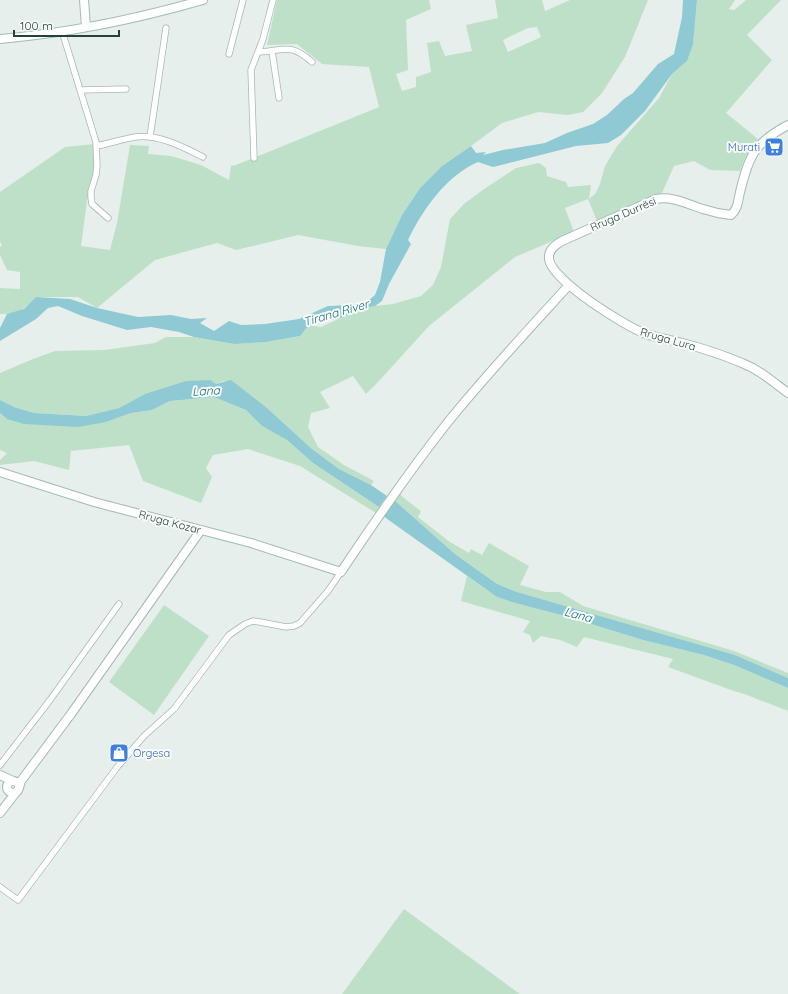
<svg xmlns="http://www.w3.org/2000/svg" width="788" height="994" font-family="Quicksand,sans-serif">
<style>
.green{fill:#bfe0c8;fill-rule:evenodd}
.water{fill:#8ec9d4}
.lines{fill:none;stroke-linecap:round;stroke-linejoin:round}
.street-casing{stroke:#a8b8b2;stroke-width:7}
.secondary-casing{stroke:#a4bbb3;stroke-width:10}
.street{stroke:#fff;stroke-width:5.5}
.secondary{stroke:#fff;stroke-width:8}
.labels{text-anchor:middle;stroke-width:4;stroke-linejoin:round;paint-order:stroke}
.shop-label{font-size:11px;fill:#366cbe;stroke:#f7fbf9;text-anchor:end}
.street-label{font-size:11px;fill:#24423a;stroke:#f7fbf9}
.water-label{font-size:12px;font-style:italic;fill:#1c6f80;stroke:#f7fbf9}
</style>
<rect width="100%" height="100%" fill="#e6efeb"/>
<path class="green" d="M277 0H429L431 9 406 20 408 70 396 74 402 91 416 87V77L431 72 427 43 439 41 445 56 472 51 466 25 498 18 495 0H542L545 11 570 0H648L625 57 602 93 583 112 568 115 538 112 502 123 471 146 442 166 420 188 402 215 386 249 358 246 298 235 236 250 217 243 155 260 97 308 78 297H36C25 309 18 315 0 314V288L20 289V272L7 270 0 255V247L2 246 0 241V192L65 147 95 144 93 184 87 201 81 246 110 250 117 223 130 145 149 146 148 154 171 156 201 165 229 180 231 166 236 165 379 107 369 67 322 64 297 44 267 45ZM537 27 541 37 508 52 503 40 528 28Z
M697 0H735L729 9 734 10 746 0H781L747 35 772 60 726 113 758 139C750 149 744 158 740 171L710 170 694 161 674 166 662 193 597 221 588 199 565 208 574 232 515 257 429 326 378 382 366 394 353 376 320 392 330 408 311 413 308 427 318 447 344 465 374 481 371 485 339 469 312 449 267 408 224 381 216 384 145 394 119 408 86 416 34 413 14 407 0 400V373L33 359 55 351 104 350 155 343 166 337H194L234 344 266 342 300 336 309 325 321 327 360 309 375 306 393 304 421 296 433 285 441 267 450 219 464 204 484 189 516 168 539 163 546 168 547 176 566 182 568 187 591 185 589 199 595 194 600 184 605 166 617 146 659 98 672 74 687 61 693 45Z
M214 397 246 410 262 426 287 440 313 463 379 507 376 513 300 466 248 449 213 455 206 468 212 477 201 503 143 481 129 445 71 451 69 470 34 461 0 465V460L7 453 0 450V413L7 419 106 422 131 413 152 410 170 401Z
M399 493 405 499 421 511 418 517 450 542 469 553 471 549 482 555 489 543 529 566 520 585 546 592H560L583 606 734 651 788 673V678L735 655 517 592 497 584 455 554 394 500Z
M467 576 497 597 515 603 565 616 643 640 704 655 734 665 788 688V711L747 695 731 690 668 667 673 659 584 637 577 647 560 640 541 636 533 643 530 635 523 632 530 621 461 601Z
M164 605 209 636 154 715 109 682Z
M404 909 520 994H342Z"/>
<path class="water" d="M683 0H697L693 45 687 61 672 74 645 111 621 135 608 143 576 146 493 167 478 162C446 176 423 209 408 240L411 244 389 284 382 301 375 306 360 309 338 319 323 320 309 325 300 336 266 342 234 344 194 337 179 332 151 327 127 330 82 316 58 306 48 308 36 319 0 341V328L7 314 24 309 36 297 70 299 97 308 138 317 171 315 191 319 207 318 200 323 214 331 229 321 241 325 265 324 299 319 328 306 352 305 368 301 375 295 380 282 386 249 402 215 420 188 442 166 471 146 476 153 486 152 483 155 503 150 545 143 567 133 593 124 607 115 624 99 633 93 658 64 674 54 682 17Z
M210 380 216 384 231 380 267 408 312 449 339 469 371 485 387 496 379 507 313 463 287 440 262 426 246 410 214 397 170 401 152 410 131 413 106 422 78 427 24 424 7 419 0 413V400L14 407 34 413 86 416 119 408 145 394 186 381Z
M394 500 455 554 497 584 517 592 735 655 788 678V688L734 665 704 655 643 640 565 616 515 603 497 597 383 516Z"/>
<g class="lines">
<g class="street-casing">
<path id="street" d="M62 31 96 142 97 166 96 175 91 191V197L92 204 108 218
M272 51 279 98
M258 52C284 51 290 42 312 62
M229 54 243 0
M80 90 126 89
M150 137 166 28
M96 146C109 144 122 139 135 137 159 134 183 147 203 157
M254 158 251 70 263 39 273 0
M0 765 50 700 119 604
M0 887 18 900 118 766 144 736 174 709 229 635 245 624 253 621 260 622 286 627 294 626 300 623 328 591 341 572"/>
</g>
<g class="secondary-casing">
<path id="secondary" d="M84 0 86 27
M0 39C69 33 137 19 203 0
M788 125C754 143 749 156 740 192 738 201 738 209 731 215 721 214 712 212 703 209 687 204 673 196 656 199L562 241C555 245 548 250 549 259 551 280 626 327 646 334 658 338 670 340 682 343 702 348 723 355 742 363 760 370 773 382 788 393
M0 472 94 502 251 543 341 572C375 521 410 470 448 422 486 375 528 330 569 285
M0 775 13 781
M7 787a6 6 0 1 1 12 0a6 6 0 1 1-12 0Z
M19 788 21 781 71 714 201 530
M0 813 17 791"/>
</g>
<use href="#street" class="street"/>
<use href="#secondary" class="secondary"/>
</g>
<defs>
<g id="supermarket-square" transform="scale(1)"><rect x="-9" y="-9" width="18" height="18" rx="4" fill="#3f7fe0" stroke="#f7fbf9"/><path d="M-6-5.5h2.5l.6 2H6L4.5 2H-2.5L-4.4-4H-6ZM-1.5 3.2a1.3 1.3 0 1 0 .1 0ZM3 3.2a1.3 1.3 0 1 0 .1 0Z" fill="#fff"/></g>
<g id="shop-square" transform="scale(1)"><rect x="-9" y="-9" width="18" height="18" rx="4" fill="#3f7fe0" stroke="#f7fbf9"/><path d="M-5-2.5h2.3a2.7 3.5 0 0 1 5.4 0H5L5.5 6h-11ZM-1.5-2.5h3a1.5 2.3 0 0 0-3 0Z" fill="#fff"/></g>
</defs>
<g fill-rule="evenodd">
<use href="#supermarket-square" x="774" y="147"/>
<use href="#shop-square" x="119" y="753"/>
</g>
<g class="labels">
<g class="shop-label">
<text x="760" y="151">Murati</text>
<text x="133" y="757" text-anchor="start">Orgesa</text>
</g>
<g class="street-label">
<text transform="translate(623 214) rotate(-23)" y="4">Rruga Durrësi</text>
<text transform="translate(668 339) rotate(16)" y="4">Rruga Lura</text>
<text transform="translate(170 522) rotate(15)" y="4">Rruga Kozar</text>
</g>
<g class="water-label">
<text transform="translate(336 313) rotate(-16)" y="4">Tirana River</text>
<text transform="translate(206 391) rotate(-3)" y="4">Lana</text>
<text transform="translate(578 615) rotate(15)" y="4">Lana</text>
</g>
</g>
<path d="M14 30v6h105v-6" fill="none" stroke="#24423a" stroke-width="2"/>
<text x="20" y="30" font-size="12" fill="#24423a" stroke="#f7fbf9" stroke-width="3" paint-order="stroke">100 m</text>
</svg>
